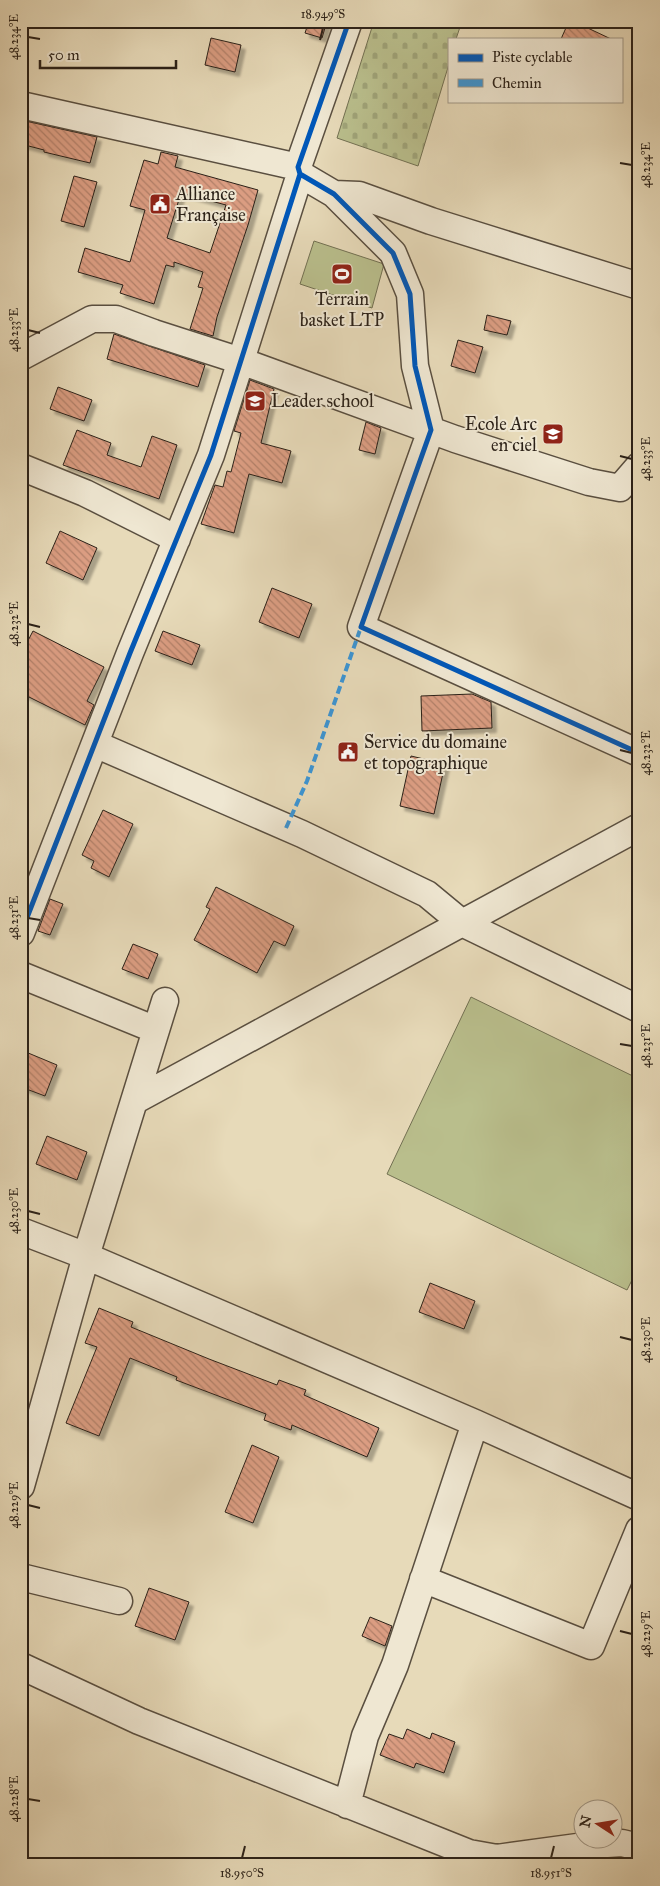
<svg xmlns="http://www.w3.org/2000/svg" width="660" height="1886" font-family="'IM FELL Great Primer',serif">
<style>
.cemetery{fill:url(#cemetery-stones);stroke:#727052}
.garden{fill:#b9be8c;stroke:#727052}
.building{fill:url(#building-back-hatch);stroke:#2b2118;fill-rule:evenodd;filter:url(#shadow)}
.lines{fill:none;stroke-linecap:round;stroke-linejoin:round}
.minor-casing{stroke:#5a4f40;stroke-width:29}
.minor{stroke:#efe7d2;stroke-width:26}
.quiet{stroke:#3c95d4;stroke-width:4;stroke-dasharray:8 4;stroke-linecap:butt}
.cycleway-casing{stroke:#efe7d2;stroke-width:8}
.cycleway{stroke:#0057b8;stroke-width:5}
.ticks{fill:none;stroke:#2b2118;stroke-width:2}
.labels{text-anchor:middle;stroke-width:4;stroke-linejoin:round;paint-order:stroke}
.poi-label{font-size:18px;fill:#2b2118;stroke:#efe7d2;text-anchor:start}
.neatline{fill:none;stroke:#2b2118;stroke-width:2}
.ticks-label{font-size:12px;text-anchor:middle;fill:#2b2118}
</style>
<defs>
<pattern id="cemetery-stones" width="16" height="16" patternUnits="userSpaceOnUse" patternTransform="scale(1.25)"><rect width="16" height="16" fill="#b9be8c"/><path d="M2 7V4a2 2 0 0 1 4 0v3zM10 15v-3a2 2 0 0 1 4 0v3z" fill="#9fa378"/></pattern>
<pattern id="building-back-hatch" width="6" height="6" patternUnits="userSpaceOnUse" patternTransform="scale(1.25)"><rect width="6" height="6" fill="#db9d82"/><path d="M-1 5l2 2M0 0l6 6M5-1l2 2" fill="none" stroke="#b28069"/></pattern>
<filter id="shadow"><feDropShadow dx="4.5" dy="4.5" stdDeviation="1" flood-color="#0004"/></filter>
</defs>
<rect width="100%" height="100%" fill="#e7dab9"/>
<filter id="stains"><feTurbulence type="fractalNoise" baseFrequency=".004" numOctaves="4"/><feColorMatrix values="0 0 0 0 .2 0 0 0 0 .09 0 0 0 0 .02 0 0 0 .5 -.17"/></filter>
<radialGradient id="worn" r=".72"><stop offset=".6" stop-color="#630" stop-opacity="0"/><stop offset="1" stop-color="#630" stop-opacity=".3"/></radialGradient>
<path class="cemetery" d="M374 21H462L456 39H449V64L418 166 337 138Z"/>
<path class="garden" d="M314 241 384 264 372 308 300 284Z
M471 997 639 1079V1266L627 1290 387 1174Z"/>
<path class="building" d="M309 21H327L322 38 305 33Z
M569 21H573L611 39H561Z
M211 38 241 45 235 72 205 65Z
M21 120 97 137 90 163 44 152V150L21 144Z
M161 152 178 156 175 167 258 190 248 225 217 317 213 336 190 329 203 288 198 287 203 272 174 262V267L166 265 154 304 120 293 123 285 78 272 85 248 130 262 145 210 130 206 144 160 158 164ZM181 193 226 205 210 253 167 238Z
M74 176 97 182 84 227 61 221Z
M487 315 511 321 507 335 484 330Z
M114 334 205 365 198 387 107 359Z
M458 340 483 347 475 373 451 366Z
M250 380 274 389 261 443 291 451 282 483 249 474 234 533 201 524 215 485 223 487 227 471 231 472 241 433 234 431Z
M58 387 92 400 84 421 50 409Z
M366 422 381 428 375 454 359 450Z
M77 430 111 443 107 455 141 467 152 436 177 445 159 499 63 465Z
M60 531 97 548 83 580 46 563Z
M272 588 312 604 299 638 259 622Z
M33 631 104 667 87 701 94 705 85 725 21 693V654Z
M163 631 200 645 192 665 155 651Z
M472 694 491 702 492 728 422 731 421 696Z
M411 756 445 764 434 814 400 806Z
M103 810 133 824 109 877 91 868 94 861 82 855Z
M216 887 294 926 285 946 274 941 257 973 194 940 210 909 206 907Z
M50 899 63 904 50 935 38 931Z
M133 944 158 954 148 979 122 969Z
M21 1050 57 1065 45 1096 21 1087Z
M47 1136 87 1152 77 1180 36 1164Z
M430 1283 475 1301 464 1329 419 1312Z
M99 1308 133 1322 131 1327 209 1359 277 1385 279 1380 306 1390 304 1395 379 1428 367 1457 292 1425 291 1430 264 1420 266 1414 176 1380 177 1377 130 1358 99 1436 66 1423 97 1347 85 1343Z
M252 1445 279 1457 253 1523 225 1512Z
M149 1588 189 1602 175 1640 135 1626Z
M370 1617 392 1626 385 1646 362 1636Z
M407 1729 430 1739 432 1733 455 1742 444 1773 416 1763 414 1768 380 1755 389 1734 403 1739Z"/>
<g class="lines">
<g class="minor-casing">
<path id="minor" d="M21 105 298 167
M300 174 334 194 393 253 410 294 415 366 431 430 361 627 639 753
M334 194 359 195 431 221 639 286
M21 357 92 319H116L154 333 241 361 455 439 589 482 620 488 639 466
M21 467 85 493 177 539
M95 744 302 834 427 894 462 923 639 1009
M21 933 130 653 211 455 300 174 298 167 349 21
M21 975 156 1030
M134 1101 639 827
M21 1231 86 1256 475 1423 639 1497
M21 1486 86 1256 165 1001
M21 1577 119 1601
M423 1579 591 1646 639 1530
M21 1666 139 1721 469 1853 497 1858 592 1845 622 1843 639 1847
M347 1805 365 1736 395 1665 475 1423"/>
</g>
<use href="#minor" class="minor"/>
<path class="quiet" d="M286 828 307 781 361 627"/>
<g class="cycleway-casing">
<path id="cycleway" d="M300 174 334 194 393 253 410 294 415 366 431 430 361 627 639 753
M21 933 130 653 211 455 300 174 298 167 349 21"/>
</g>
<use href="#cycleway" class="cycleway"/>
</g>
<path class="ticks" d="M28 37 40 39M320 40 323 28M620 163 632 165M28 330 40 333M620 456 632 459M28 624 40 627M620 750 632 753M28 918 40 920M620 1044 632 1046M28 1211 40 1214M620 1337 632 1340M28 1505 40 1508M620 1631 632 1634M28 1799 40 1801M242 1858 245 1846M551 1858 554 1846"/>
<defs>
<g id="civic-square" transform="scale(1.125)"><rect x="-9" y="-9" width="18" height="18" rx="4" fill="#8f2418" stroke="#efe7d2"/><path d="M-.6-6.5H3V-4.5H.6V-3L4-1V1h2V6H-6V1h2V-1L-.6-3ZM-1.2 2.5V6h2.4V2.5Z" fill="#fff"/></g>
<g id="stadium-square" transform="scale(1.125)"><rect x="-9" y="-9" width="18" height="18" rx="4" fill="#8f2418" stroke="#efe7d2"/><path d="M0-5a6.5 5 0 1 0 0 10a6.5 5 0 1 0 0-10ZM-3.5-1.8h7v3.6h-7Z" fill="#fff"/></g>
<g id="school-square" transform="scale(1.125)"><rect x="-9" y="-9" width="18" height="18" rx="4" fill="#8f2418" stroke="#efe7d2"/><path d="M0-5L7-2L0 1L-7-2ZM-4 1L0 2.5L4 1V4Q0 6-4 4Z" fill="#fff"/></g>
</defs>
<g fill-rule="evenodd">
<use href="#civic-square" x="160" y="204"/>
<use href="#stadium-square" x="342" y="274"/>
<use href="#school-square" x="255" y="401"/>
<use href="#school-square" x="553" y="434"/>
<use href="#civic-square" x="348" y="752"/>
</g>
<g class="labels">
<g class="poi-label">
<text x="176" y="200">Alliance<tspan x="176" dy="21">Française</tspan></text>
<text x="342" y="305" text-anchor="middle">Terrain<tspan x="342" dy="21">basket LTP</tspan></text>
<text x="271" y="407">Leader school</text>
<text x="537" y="430" text-anchor="end">Ecole Arc<tspan x="537" dy="21">en ciel</tspan></text>
<text x="364" y="748">Service du domaine<tspan x="364" dy="21">et topographique</tspan></text>
</g>
</g>
<rect width="660" height="1886" fill="none" stroke="#e7dab9" stroke-width="55"/>
<rect x="448" y="38" width="175" height="65" fill="#efe7d2" stroke="#a19888"/>
<rect x="458" y="54" width="25" height="8" fill="#0057b8" stroke="#a19888"/>
<text x="492" y="62" font-size="15" fill="#2b2118">Piste cyclable</text>
<rect x="458" y="79" width="25" height="8" fill="#3c95d4" stroke="#a19888"/>
<text x="492" y="88" font-size="15" fill="#2b2118">Chemin</text>
<g transform="translate(598 1824) rotate(282)"><circle r="24" fill="#efe7d2" stroke="#a19888"/>
<path d="M0-4L9 19L0 12L-9 19Z" fill="#8f2418"/>
<text y="-8" font-size="14" font-weight="bold" text-anchor="middle" fill="#2b2118">N</text>
</g>
<path d="M40 60v8h136v-8" fill="none" stroke="#2b2118" stroke-width="2.5"/>
<text x="48" y="60" font-size="15" fill="#2b2118" stroke="#efe7d2" stroke-width="4" paint-order="stroke">50 m</text>
<rect x="28" y="28" width="604" height="1830" class="neatline"/>
<g class="ticks-label">
<text x="323" y="18">18.949°S</text>
<text transform="translate(14 37) rotate(-90)" y="4">48.234°E</text>
<text transform="translate(646 165) rotate(-90)" y="4">48.234°E</text>
<text transform="translate(14 330) rotate(-90)" y="4">48.233°E</text>
<text transform="translate(646 459) rotate(-90)" y="4">48.233°E</text>
<text transform="translate(14 624) rotate(-90)" y="4">48.232°E</text>
<text transform="translate(646 753) rotate(-90)" y="4">48.232°E</text>
<text transform="translate(14 918) rotate(-90)" y="4">48.231°E</text>
<text transform="translate(646 1046) rotate(-90)" y="4">48.231°E</text>
<text transform="translate(14 1211) rotate(-90)" y="4">48.230°E</text>
<text transform="translate(646 1340) rotate(-90)" y="4">48.230°E</text>
<text transform="translate(14 1505) rotate(-90)" y="4">48.229°E</text>
<text transform="translate(646 1634) rotate(-90)" y="4">48.229°E</text>
<text transform="translate(14 1799) rotate(-90)" y="4">48.228°E</text>
<text x="242" y="1877">18.950°S</text>
<text x="551" y="1877">18.951°S</text>
</g>
<rect width="100%" height="100%" filter="url(#stains)"/>
<rect width="100%" height="100%" fill="url(#worn)"/>
</svg>
